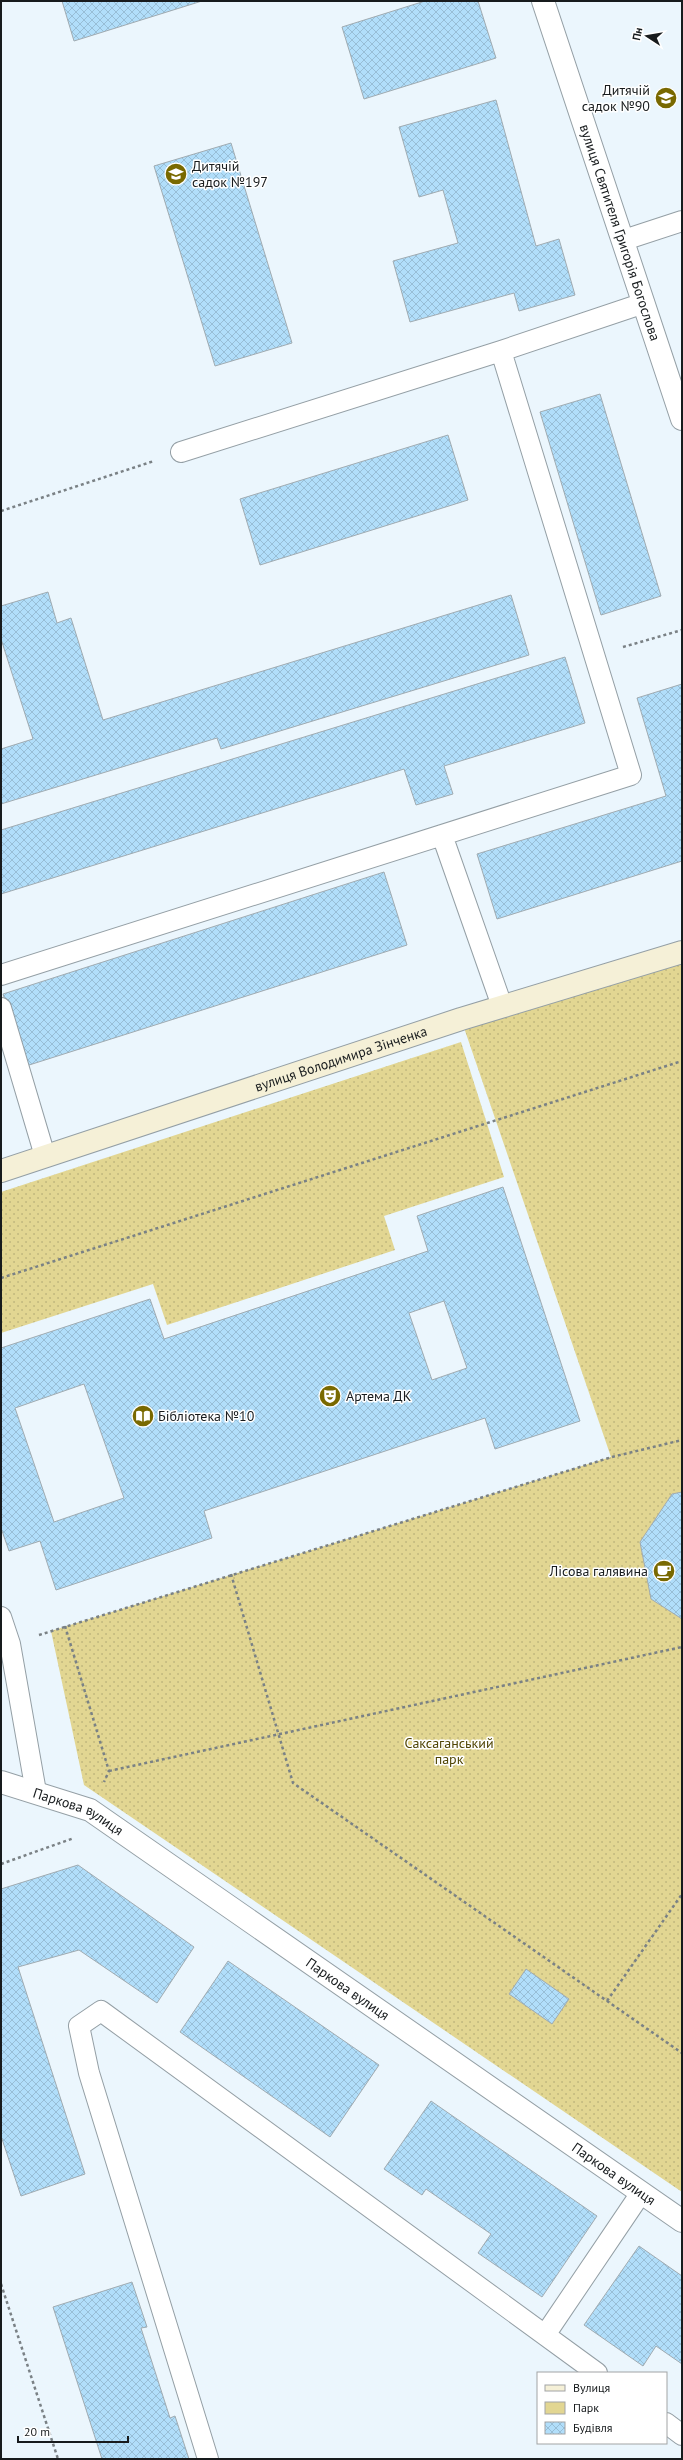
<svg xmlns="http://www.w3.org/2000/svg" width="683" height="2460" font-family="'PT Sans',sans-serif">
<style>
.green{fill:url(#green-dots)}
.building{fill:url(#building-cross-hatch);stroke:#a0abb1;fill-rule:evenodd}
.lines{fill:none;stroke-linecap:round;stroke-linejoin:round}
.lane-casing{stroke:#949fa5;stroke-width:22}
.street-casing{stroke:#949fa5;stroke-width:24}
.secondary-casing{stroke:#949fa5;stroke-width:24}
.path{stroke:#7a8185;stroke-width:2.5;stroke-dasharray:3 3;stroke-linecap:butt}
.lane{stroke:#fff;stroke-width:20}
.street{stroke:#fff;stroke-width:22}
.secondary{stroke:#f5f0d7;stroke-width:22}
.labels{text-anchor:middle;stroke-width:3;stroke-linejoin:round;paint-order:stroke}
.poi-label{font-size:14px;fill:#171b1d;stroke:#fff;text-anchor:start}
.street-label{font-size:14px;fill:#171b1d;stroke:#fff}
.park-label{font-size:14px;fill:#504504;stroke:#fff}
</style>
<defs>
<pattern id="green-dots" width="8" height="8" patternUnits="userSpaceOnUse"><rect width="8" height="8" fill="#e2d692"/><path d="M2 2h.1M6 6h.1" fill="none" stroke="#c1b77d" stroke-width="1.8" stroke-linecap="round"/></pattern>
<pattern id="building-cross-hatch" width="8" height="8" patternUnits="userSpaceOnUse"><rect width="8" height="8" fill="#b1defa"/><path d="M0 0l8 8M0 8l8-8" fill="none" stroke="#98bed6"/></pattern>
</defs>
<rect width="100%" height="100%" fill="#ebf6fd"/>
<path class="green" d="M682 952V2192L84 1785 51 1631 611 1457 461 1019Z
M461 1042 504 1177 384 1216 395 1250 167 1325 153 1284 1 1333V1192Z"/>
<path class="building" d="M62 1H202L74 41Z
M425 1H478L496 58 364 99 342 27Z
M496 100 536 246 559 239 575 295 519 311 514 293 410 322 393 261 458 243 443 190 419 197 399 127Z
M231 143 292 343 215 366 154 166Z
M600 394 661 596 601 615 540 412Z
M448 435 468 500 260 565 240 499Z
M48 592 57 623 71 618 103 720 511 595 529 655 221 749 217 738 1 804V749L33 739 1 639V606Z
M565 657 585 723 444 766 453 794 416 805 404 769 1 894V830Z
M682 684V861L497 919 477 854 666 796 637 698Z
M384 872 407 945 26 1066 3 994Z
M503 1187 580 1421 495 1449 485 1418 204 1511 212 1538 56 1590 40 1541 9 1551 1 1528V1348L150 1299 164 1339 428 1251 417 1216ZM444 1301 467 1368 432 1380 409 1313ZM84 1384 124 1498 54 1522 15 1408Z
M682 1492V1619L651 1599 640 1542 672 1494Z
M78 1865 194 1947 157 2003 79 1950 18 1967 85 2174 21 2196 1 2136V1889Z
M228 1961 379 2065 330 2137 180 2032Z
M526 1969 569 1999 552 2024 509 1994Z
M431 2101 597 2216 542 2297 478 2253 491 2234 426 2189 422 2195 384 2169Z
M639 2246 682 2276V2364L656 2346 643 2366 584 2325Z
M132 2282 147 2327 141 2328 170 2418 175 2416 189 2459H102L53 2307Z"/>
<g class="lines">
<g class="lane-casing">
<path id="lane" d="M624 240 682 221
M181 452 501 351 644 303
M442 835 502 1006
M1 975 631 775 501 351
M1 1008 45 1156
M1 1617 10 1644 36 1792
M545 2335 641 2193
M666 2423 682 2435
M208 2459 89 2073 79 2026 101 2011 597 2373"/>
</g>
<g class="street-casing">
<g id="street">
<path id="s1" d="M543 1 682 419"/>
<path id="s2" d="M1 1782 90 1810 682 2221"/>
</g>
</g>
<g class="secondary-casing">
<g id="secondary">
<path id="s3" d="M1 1171 461 1019 682 952"/>
</g>
</g>
<path class="path" d="M1 511 154 461
M623 647 682 630
M1 1278 682 1061
M231 1574 293 1783 682 2053
M65 1626 109 1771 104 1782
M39 1635 612 1457 682 1440
M109 1771 682 1647
M1 1864 74 1838
M607 2001 682 1894
M1 2284 58 2459"/>
<use href="#lane" class="lane"/>
<use href="#street" class="street"/>
<use href="#secondary" class="secondary"/>
</g>
<defs>
<g id="school-disc" transform="scale(1.15)"><circle r="9.5" fill="#796900" stroke="#fff"/><path d="M0-5L7-2L0 1L-7-2ZM-4 1L0 2.5L4 1V4Q0 6-4 4Z" fill="#fff"/></g>
<g id="theatre-disc" transform="scale(1.15)"><circle r="9.5" fill="#796900" stroke="#fff"/><path d="M-5-5.5Q0-4 5-5.5V0Q5 5 0 6Q-5 5-5 0ZM-3.3-2.5H-1v1.5H-3.3ZM1-2.5H3.3v1.5H1ZM-2.8 1Q0 5.5 2.8 1Z" fill="#fff"/></g>
<g id="library-disc" transform="scale(1.15)"><circle r="9.5" fill="#796900" stroke="#fff"/><path d="M-6-4Q-3-5.5-.7-3.5V5Q-3 3-6 4ZM6-4Q3-5.5 .7-3.5V5Q3 3 6 4Z" fill="#fff"/></g>
<g id="cafe-disc" transform="scale(1.15)"><circle r="9.5" fill="#796900" stroke="#fff"/><path d="M-5.5-4.5H6V0H3Q3 3.5 0 3.5H-2.5Q-5.5 3.5-5.5 0ZM3-3.2v2h1.7v-2ZM-6 4.5H4V6H-6Z" fill="#fff"/></g>
</defs>
<g fill-rule="evenodd">
<use href="#school-disc" x="666" y="98"/>
<use href="#school-disc" x="176" y="174"/>
<use href="#theatre-disc" x="330" y="1396"/>
<use href="#library-disc" x="143" y="1416"/>
<use href="#cafe-disc" x="664" y="1571"/>
</g>
<g class="labels">
<g class="poi-label">
<text x="650" y="95" text-anchor="end">Дитячiй<tspan x="650" dy="16">садок №90</tspan></text>
<text x="192" y="171">Дитячій<tspan x="192" dy="16">садок №197</tspan></text>
<text x="346" y="1401">Артема ДК</text>
<text x="158" y="1421">Бібліотека №10</text>
<text x="648" y="1576" text-anchor="end">Лісова галявина</text>
</g>
<g class="street-label">
<text dy="5" stroke="none"><textPath href="#s1" startOffset="244">вулиця Святителя Григорія Богослова</textPath></text>
<text dy="5" stroke="none"><textPath href="#s3" startOffset="358">вулиця Володимира Зінченка</textPath></text>
<text dy="5" stroke="none"><textPath href="#s2" startOffset="83">Паркова вулиця</textPath></text>
<text dy="5" stroke="none"><textPath href="#s2" startOffset="407">Паркова вулиця</textPath></text>
<text dy="5" stroke="none"><textPath href="#s2" startOffset="731">Паркова вулиця</textPath></text>
</g>
<g class="park-label">
<text x="449" y="1748">Саксаганський<tspan x="449" dy="16">парк</tspan></text>
</g>
</g>
<rect width="683" height="2460" fill="none" stroke="#171b1d" stroke-width="4"/>
<rect x="537" y="2372" width="130" height="72" fill="#ffffff" stroke="#a2a4a5"/>
<rect x="545" y="2385" width="20" height="6" fill="#f5f0d7" stroke="#a2a4a5"/>
<text x="573" y="2392" font-size="12" fill="#171b1d">Вулиця</text>
<rect x="545" y="2402" width="20" height="12" fill="#e2d692" stroke="#a2a4a5"/>
<text x="573" y="2412" font-size="12" fill="#171b1d">Парк</text>
<rect x="545" y="2422" width="20" height="12" fill="url(#building-cross-hatch)" stroke="#a2a4a5"/>
<text x="573" y="2432" font-size="12" fill="#171b1d">Будівля</text>
<g transform="translate(647 36) rotate(282)" stroke="#ffffff" stroke-width="3" paint-order="stroke">
<path d="M0-3L7 15L0 10L-7 15Z" fill="#171b1d"/>
<text y="-6" font-size="11" font-weight="bold" text-anchor="middle" fill="#171b1d">Пн</text>
</g>
<path d="M18 2436v6h110v-6" fill="none" stroke="#171b1d" stroke-width="2"/>
<text x="24" y="2436" font-size="12" fill="#171b1d" stroke="#ffffff" stroke-width="3" paint-order="stroke">20 m</text>
</svg>
